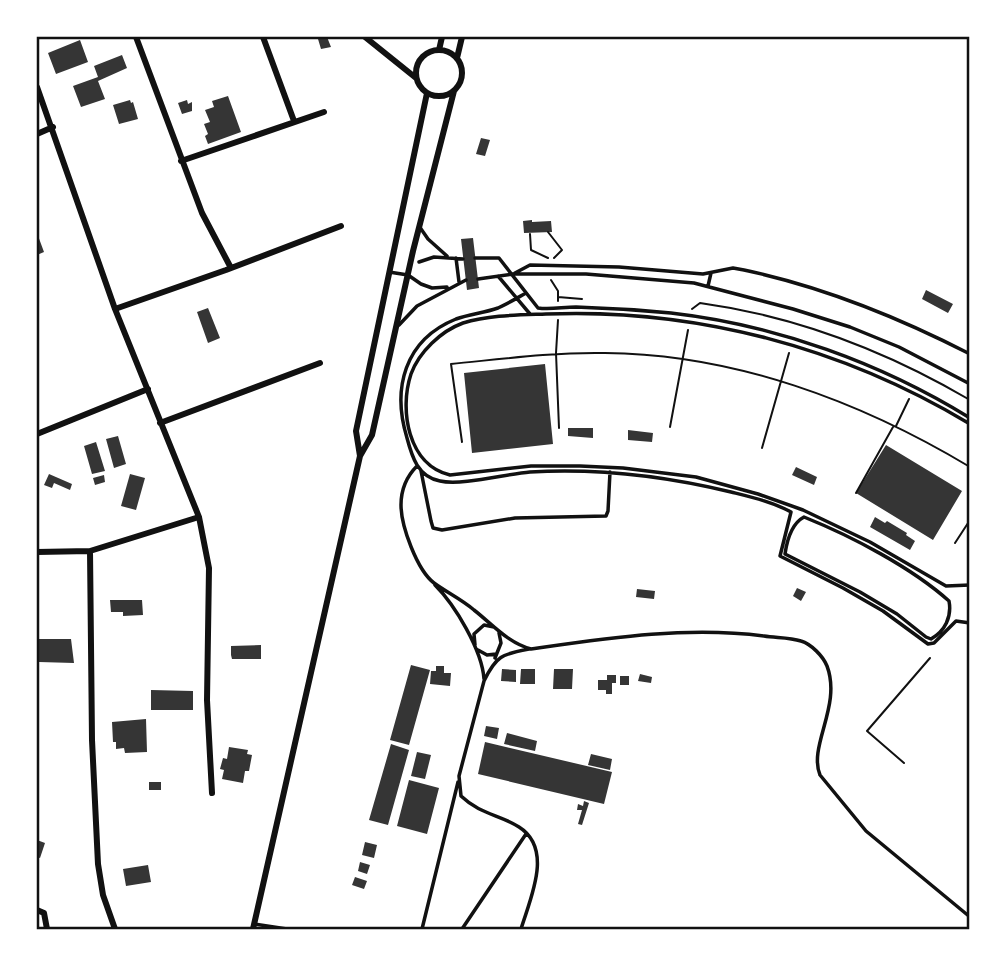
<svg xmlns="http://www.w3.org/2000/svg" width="1007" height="966" font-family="'PT Sans',sans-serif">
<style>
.building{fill:#353535}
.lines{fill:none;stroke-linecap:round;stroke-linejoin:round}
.path{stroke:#111;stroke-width:2}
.service{stroke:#111;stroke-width:3.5}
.minor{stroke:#111;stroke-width:6}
.neatline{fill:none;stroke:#111;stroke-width:2.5}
</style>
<rect width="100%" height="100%" fill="#fff"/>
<path class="building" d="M327 37 331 47 321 49 318 39Z
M80 40 88 62 56 74 48 53Z
M122 55 127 68 98 81 105 99 81 107 73 86 98 77 94 66Z
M228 96 241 132 208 144 205 136 208 134 204 124 210 122 205 110 214 107 212 101Z
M130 100 131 103 133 102 138 119 119 124 113 105Z
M187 100 188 104 192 102V111L182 114 178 103Z
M481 138 490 140 485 156 476 154Z
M532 220V222L551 221 552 232 524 233 523 221Z
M37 233 44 252 37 255Z
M473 238 479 288 467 290 461 239Z
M926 290 953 304 948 313 922 299Z
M208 308 220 338 208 343 197 312Z
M545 364 553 444 472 453 464 373Z
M568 428H593V438L568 436Z
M628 430 653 433 652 442 628 440Z
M118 436 126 464 114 468 106 439Z
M96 442 105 471 92 474 84 446Z
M886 445 962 491 933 540 856 493Z
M796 467 817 477 814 485 792 475Z
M49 474 72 484 70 490 54 483 52 488 44 485Z
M130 474 145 478 136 510 121 506Z
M104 475 105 482 95 485 93 478Z
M875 517 885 523 887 521 907 533 906 535 915 541 910 550 870 527Z
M797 588 806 592 801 601 793 596Z
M637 589 655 591 654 599 636 597Z
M110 600H142L143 615 123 616V612H111Z
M39 639H71L74 663 39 662Z
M261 645V659H232L231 655V646Z
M411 665 430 670 409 745 390 740Z
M436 666H444V673H451L450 686 430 684 431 671H436Z
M502 669 516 670V682L501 681Z
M521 669H535V684H520Z
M554 669H573L572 689H553Z
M640 674 652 677 651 683 638 681Z
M607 675H616V683H612V694H606V690H598V680H607Z
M620 676H629V685H620Z
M151 690 193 691V710H151Z
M146 719 147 752 125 753 124 748 116 749V742H113L112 722Z
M486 726 499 728 497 739 484 736Z
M507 733 537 741 535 751 504 744Z
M485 742 612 772 604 804 478 774Z
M391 744 409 750 388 825 369 820Z
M229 747 248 750 247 754 252 755 249 771H245L243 783 222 779 224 770 220 769 223 758 227 759Z
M417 752 431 755 425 779 411 776Z
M591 754 612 759 610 770 588 765Z
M409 780 439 788 427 834 397 826Z
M149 782H161V790H149Z
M584 801 589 803 582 825 578 824 582 810H577L578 804 583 806Z
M37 840 45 843 40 858 37 857Z
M365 842 377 845 374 858 362 855Z
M360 862 370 865 367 874 358 871Z
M148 865 151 882 126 886 123 869Z
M355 877 367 881 364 889 352 885Z"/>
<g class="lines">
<path class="path" d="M548 232 562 250 554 258
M530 234 531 250 548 258
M551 280 558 291V301
M558 297 582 299
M692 309 700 303C795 316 888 352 970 400
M558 320 556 353 559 428
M896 426 909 399
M670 427 688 330
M462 442 451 364C502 359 553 352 605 353 734 354 860 401 970 467
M762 448 789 353
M856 493 893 427
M955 543 970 520
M904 763 867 731 930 658"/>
<path class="service" d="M419 226 428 239 447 256
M456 258 459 282
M475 258H499L538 308C550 310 563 307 576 307 607 308 639 310 671 313 776 325 881 363 970 418
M419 262 434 257 463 259
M389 272 408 275 421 284 432 288 447 287
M515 273 530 265 619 267 703 274 733 268 744 270C824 287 898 317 970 354
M498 276 530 314
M478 279 513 274H586L694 283 793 309 850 327 899 347 970 384
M708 286 711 273
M526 293C517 298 507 304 498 308 484 313 470 314 456 319 404 340 392 389 407 438 412 457 418 477 440 481 461 486 506 474 530 472 598 468 665 476 731 492 751 497 773 502 791 512L780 556 843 588 883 611 928 644 934 643 956 621 970 623
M399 325 417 306 466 280
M970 424C842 347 695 308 546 314 519 315 489 315 463 323 441 331 419 352 411 374 399 410 408 465 450 475L531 466H580L623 468 696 477 758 494 803 510 870 542 946 586 970 585
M417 466C407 476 401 490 401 505 401 526 417 570 434 583 446 592 461 599 474 610 492 624 508 643 531 649 608 638 686 626 764 636 776 638 789 637 801 641 811 644 823 656 827 666 842 706 808 746 820 775L866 831 970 917
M421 471 431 521 433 528 442 530 515 518 606 516 608 511 610 472
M804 517C851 536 911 567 949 601 952 617 945 631 931 639L926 637 897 614 860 592 785 554C787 540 791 524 804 517Z
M435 585C455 605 482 650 484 679
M475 645 474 634 484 625 494 627
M478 650 487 655 496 654
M495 658 501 643 499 633
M254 924 287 929
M422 929 458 782
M462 929 526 834
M521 929C530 899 554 849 519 827 499 814 481 815 461 796L459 776 484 681C496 656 502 654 529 649"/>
<path class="minor" d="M136 37 202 213 231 268
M263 37 294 121
M365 37 416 78
M416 73a23 23 0 1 1 46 0a23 23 0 1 1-46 0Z
M439 50 442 37
M457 58 462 37
M37 87 115 309 199 517 209 568 207 700 212 793
M37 134 53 127
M181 161 324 112
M115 309 226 270 341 226
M160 423 320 363
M37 434 148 389
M360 456 356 431 427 93
M90 551 92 740 98 864 103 895 115 929
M37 552 90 551 199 517
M37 910 44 913 47 929
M253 929 360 456 372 435 413 251 454 91"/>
</g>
<rect width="1007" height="966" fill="none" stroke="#ffffff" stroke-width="77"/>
<rect x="38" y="38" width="930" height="890" class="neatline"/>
</svg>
